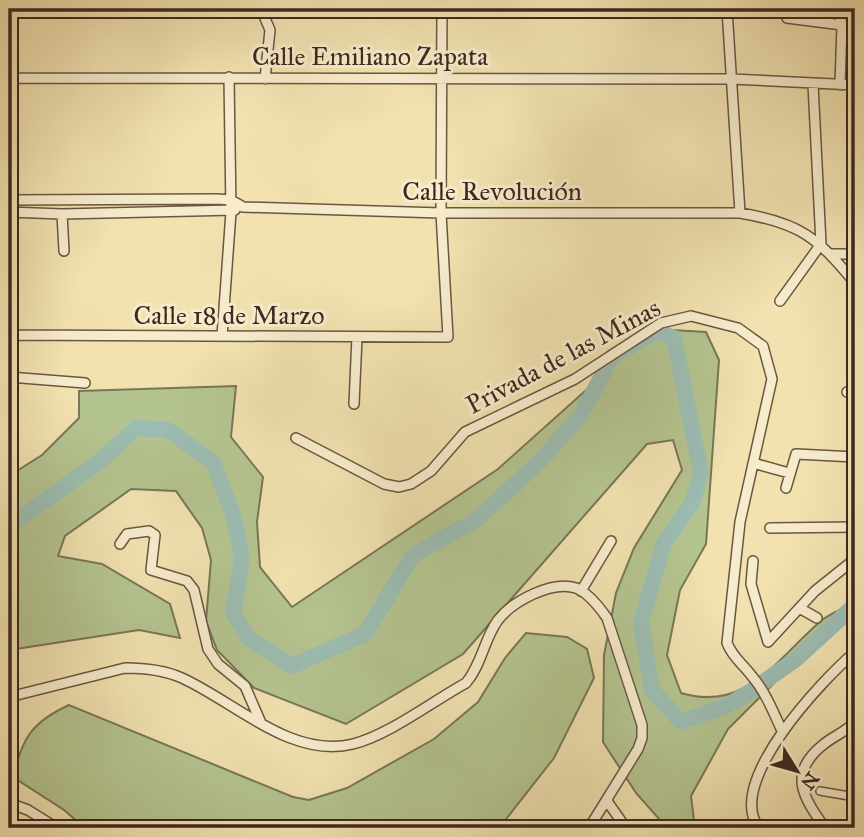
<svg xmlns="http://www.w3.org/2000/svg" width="864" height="837" font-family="'IM FELL Great Primer',serif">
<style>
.green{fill:#b4c490;stroke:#797657;stroke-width:2}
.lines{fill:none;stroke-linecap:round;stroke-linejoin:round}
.river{stroke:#9cbdb2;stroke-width:16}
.pedestrian-casing{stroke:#6b5642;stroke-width:10}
.minor-casing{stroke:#6b5642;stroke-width:12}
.pedestrian{stroke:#f6eccc;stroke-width:7}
.minor{stroke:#f6eccc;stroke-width:9}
.labels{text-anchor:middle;stroke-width:6;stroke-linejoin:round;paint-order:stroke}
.street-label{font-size:26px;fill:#3e281e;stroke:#f6eccc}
</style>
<rect width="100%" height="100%" fill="#f1e2b0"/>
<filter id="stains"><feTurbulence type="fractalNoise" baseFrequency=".00286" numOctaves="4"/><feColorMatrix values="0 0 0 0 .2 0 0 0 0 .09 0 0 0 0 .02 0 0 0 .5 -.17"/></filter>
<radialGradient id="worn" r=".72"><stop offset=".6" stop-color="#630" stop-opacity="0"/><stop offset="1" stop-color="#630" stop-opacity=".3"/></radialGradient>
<path class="green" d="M672 330 706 332 719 360 706 544 680 590 667 655 681 693C747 713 778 657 822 620 831 613 844 608 855 602V612L779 678 728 729 691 796 695 828H667L636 793 603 742 604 655 616 593 634 548 682 470 673 440 647 444 463 654 346 724 254 688 217 650 206 621 211 560 202 528 176 491 131 489 65 536 58 556 102 564 170 604 180 638 139 630 9 650V476L42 455 79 418V391L236 386 231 437 263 477 257 522 260 567 292 607 498 469 624 356Z
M526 633 567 637 587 649 594 678 554 758 499 828H85L64 810 13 777C22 738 32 722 69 705L293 797 309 800 347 788 434 739 478 702 505 658Z"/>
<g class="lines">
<path class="river" d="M9 526 99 462 136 428 168 430 213 462 233 514 242 559 233 613 248 638 292 666 365 634 413 555 476 520 540 461 580 416 613 356 657 331 674 338 701 472 692 503 664 543 641 622 652 690 681 722 724 707 745 695 795 660 855 605"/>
<g class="pedestrian-casing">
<path id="pedestrian" d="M820 791 855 797"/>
</g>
<g class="minor-casing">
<path id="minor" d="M261 9 270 30 265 79
M727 9 740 213
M839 9 842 25 840 85
M787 18 842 25
M9 78 731 79 855 85
M9 200 217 199 231 200 243 207 441 213H740C800 223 817 237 855 283
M9 212 62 214 235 210
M62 214 64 251
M831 254H855
M780 301 821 244 813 84
M9 335 448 337 441 213 442 9
M222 336 231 212 229 77
M9 377 85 383
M9 381 13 200 9 78 11 46
M847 392H855
M354 404 357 337
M296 438 384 484 399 487 411 484 431 471 465 432 575 379 661 323 691 316 738 328 763 346 772 379 740 522 727 643C733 658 742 663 751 675 765 691 773 711 782 731
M753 463 789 473
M786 488 796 454 855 457
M770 528 855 527
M120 544 127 534 149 531 155 535 151 570 187 581 194 590 208 649 218 664 245 686 261 723
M753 561 751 584 768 642 815 591 855 559
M581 591 611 541
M801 609 817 618
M9 697 125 668C145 668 164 670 182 678 235 702 291 759 353 744 389 735 433 701 466 683 482 664 484 639 498 620 513 601 552 580 576 588 589 593 600 608 607 618L642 725V738L638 749 589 828
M607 801 626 828
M9 803 28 810 57 828
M733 826 756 824
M759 828C724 783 823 679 855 652
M825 828C803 797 787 773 824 744 834 736 847 731 855 722"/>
</g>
<use href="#pedestrian" class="pedestrian"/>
<use href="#minor" class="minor"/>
</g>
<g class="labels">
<g class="street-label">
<text x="370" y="65">Calle Emiliano Zapata</text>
<text x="492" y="200">Calle Revolución</text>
<text x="229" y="324">Calle 18 de Marzo</text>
<text transform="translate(563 356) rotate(-28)" y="9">Privada de las Minas</text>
</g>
</g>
<rect width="864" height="837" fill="none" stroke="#f1e2b0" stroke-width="35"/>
<rect x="10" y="10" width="843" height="816" fill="none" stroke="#3e281e" stroke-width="3.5"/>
<rect x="18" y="18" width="829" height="802" fill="none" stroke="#3e281e" stroke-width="2"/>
<g transform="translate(797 771) rotate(127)" stroke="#f6eccc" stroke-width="5" paint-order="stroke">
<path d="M0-5L12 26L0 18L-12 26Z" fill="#3e281e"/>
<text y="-10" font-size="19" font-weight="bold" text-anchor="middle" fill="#3e281e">N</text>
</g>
<rect width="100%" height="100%" filter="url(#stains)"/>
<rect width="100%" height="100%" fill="url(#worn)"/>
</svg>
